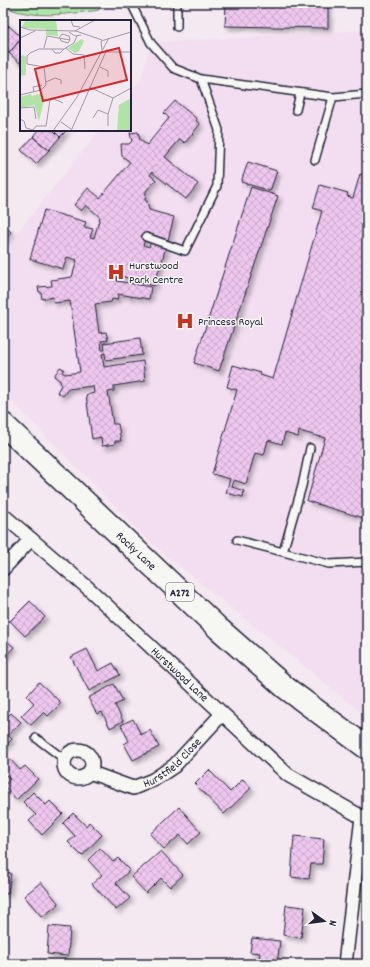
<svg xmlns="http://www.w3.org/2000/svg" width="370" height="967" font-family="Dekko,sans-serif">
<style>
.built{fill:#f2def0}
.forest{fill:url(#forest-firs);stroke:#688370}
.building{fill:url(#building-cross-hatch);stroke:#22223b;filter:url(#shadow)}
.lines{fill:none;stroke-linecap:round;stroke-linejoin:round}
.lane-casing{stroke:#22223b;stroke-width:10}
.street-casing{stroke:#22223b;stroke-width:16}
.highway-casing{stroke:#22223b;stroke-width:25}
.lane{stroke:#f6f6f2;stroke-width:7}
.street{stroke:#f6f6f2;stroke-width:13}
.highway{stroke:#f6f6f2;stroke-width:22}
.labels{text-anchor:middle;stroke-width:3;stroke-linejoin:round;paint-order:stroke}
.shield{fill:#f6f6f2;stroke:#626272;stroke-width:1}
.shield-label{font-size:11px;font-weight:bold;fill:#22223b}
.poi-label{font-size:12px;fill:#22223b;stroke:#f6f6f2;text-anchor:start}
.street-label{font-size:12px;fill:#22223b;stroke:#f6f6f2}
.inset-road{fill:none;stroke:#a099a8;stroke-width:1}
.view{fill:#d62828;fill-opacity:0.15;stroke:#d62828;stroke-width:2}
.inset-edge{fill:none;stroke:#22223b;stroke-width:2}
</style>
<defs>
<pattern id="forest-firs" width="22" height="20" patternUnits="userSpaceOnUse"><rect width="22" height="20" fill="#afe4a5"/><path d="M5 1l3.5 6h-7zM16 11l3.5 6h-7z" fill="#96c38f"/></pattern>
<pattern id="building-cross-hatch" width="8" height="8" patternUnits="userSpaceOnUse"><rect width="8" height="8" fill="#eec6ee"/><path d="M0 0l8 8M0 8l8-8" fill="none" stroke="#ccaacd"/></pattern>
<filter id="shadow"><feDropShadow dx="3.5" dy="3.5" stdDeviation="2" flood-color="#0004"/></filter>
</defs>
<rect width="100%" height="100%" fill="#f4e8f1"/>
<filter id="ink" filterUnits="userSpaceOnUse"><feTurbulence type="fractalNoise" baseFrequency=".025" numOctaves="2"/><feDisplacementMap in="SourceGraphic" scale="8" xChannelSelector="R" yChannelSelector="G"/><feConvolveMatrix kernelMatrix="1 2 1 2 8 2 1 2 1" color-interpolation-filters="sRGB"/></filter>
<g filter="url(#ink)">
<path class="built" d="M367 30V717L149 541 3 392V250L100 130H130V92L141 79 151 43Z"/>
<path class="forest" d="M3 3H99V10C68 14 32 20 3 6Z"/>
<path class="building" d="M226 3H328V28L225 26Z
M3 21 9 26 3 33Z
M9 26 21 37V39L9 53 3 48V33Z
M21 39V64L9 53Z
M175 101 197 119 196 121 200 124 185 143 180 139 165 157 198 184 186 199 152 172 150 175 156 180 146 191 145 200 147 201 149 210 174 217 168 240 147 233 146 237 143 245 149 247 151 242 166 247 154 286 118 275 117 281 151 287 149 299 118 294 117 300 112 299 111 302 95 304 99 333 106 332 108 340 101 341 102 350H105L104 343 140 338 142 355 106 360 105 353 102 354 104 367 143 361 145 381 114 386V391L108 392 113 424H118L121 441H115V444L102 446 101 437 92 439 86 395 94 393 93 386 68 389 63 396 57 392 61 385 60 381 54 376 60 367 64 369 62 372 65 374 80 372 70 301 54 303 53 297 42 299 41 292H39L38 287 52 286 51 280 72 277 77 260 67 257 63 269 30 259 44 210 86 222 84 227 93 229 90 237 94 238 100 217 86 205 81 211 74 205 88 188 100 198 130 162 122 156 121 144H129L132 141 130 133 138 132 140 140 147 145 169 118 164 113Z
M39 130H53L60 137 49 150 33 137Z
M53 130H67L60 137Z
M33 137 49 150 36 164 21 150Z
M248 162 277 171 270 191 241 182Z
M360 174 367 176V519L307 501 325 438 299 431 298 437 285 433 282 444 268 440 264 455 255 453 246 484 234 480 232 487 244 491 243 497 226 493 230 479 212 474 237 390 227 387 233 365 261 373 260 375 273 379 322 211 313 208 320 185 348 193 347 196 353 198Z
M251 187 278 196 219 371 194 363Z
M3 225 11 232 3 242Z
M30 601 45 617 25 636 10 621Z
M3 638 14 647 3 659Z
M87 649 98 671 113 663 120 675 89 691 71 657Z
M39 682 61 703 48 716 44 712 31 725 21 716 34 703 27 696Z
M114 684 123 701 115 705 123 721 110 728 102 712 97 714 88 698Z
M11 713 21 722 8 735 12 739 3 749V721Z
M133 719 141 735 150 730 159 747 133 760 124 744 129 741 121 725Z
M8 757 20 770 25 766 38 779 16 800 4 786 10 779 3 772V762Z
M209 770 230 792 243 779 251 788 224 814 195 784Z
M33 792 46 805 50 801 63 814 42 835 29 821 36 815 23 802Z
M179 807 201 832 188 844 180 835 164 849 150 834Z
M73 813 86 826 89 822 102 835 82 856 68 842 75 836 63 823Z
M294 836 324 839 322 864H311L309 879 291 877Z
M100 848 113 862 118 858 130 870 116 883 130 898 116 910 92 884 102 875 88 860Z
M161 851 183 875 170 887 161 878 146 893 131 877Z
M3 872 11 873 8 894 3 893Z
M41 882 59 904 42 917 24 896Z
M286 905 305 907 301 938 283 935Z
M49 926 70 928 68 956 47 954Z
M252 938 280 941 277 964H258L260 953 250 952Z"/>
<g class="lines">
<g class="lane-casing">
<path id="lane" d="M131 3 151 43 173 68 201 79 333 97 367 94
M177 27V3
M296 110 300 93
M315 160 333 97
M146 237 185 251 217 186 219 130 201 79
M237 540 329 564 367 562
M283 552 302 486 310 448
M36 738 64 759"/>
</g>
<g class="street-casing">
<g id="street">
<path id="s1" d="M3 515 88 588 288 775 367 820"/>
<path d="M3 569 31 539"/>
<circle cx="78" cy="764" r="14"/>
<path id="s2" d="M89 772 133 788 153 780 174 766 222 714"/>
<path d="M345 964 362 817"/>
</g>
</g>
<g class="highway-casing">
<g id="highway">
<path id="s3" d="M3 424 219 629 286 688 367 748"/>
</g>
</g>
<use href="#lane" class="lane"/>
<use href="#street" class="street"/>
<use href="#highway" class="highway"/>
</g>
</g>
<defs>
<g id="hospital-bare" transform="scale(1.38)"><path d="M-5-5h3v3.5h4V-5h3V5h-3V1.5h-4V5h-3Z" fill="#c8321e" stroke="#f6f6f2" stroke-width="2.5" paint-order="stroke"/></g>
</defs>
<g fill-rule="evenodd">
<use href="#hospital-bare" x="116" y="272"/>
<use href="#hospital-bare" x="185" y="321"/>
</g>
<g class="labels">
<rect class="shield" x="166" y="583" width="28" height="18" rx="3"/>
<g class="shield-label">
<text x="180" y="596">A272</text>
</g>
<g class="poi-label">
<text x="129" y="269">Hurstwood<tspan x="129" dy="14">Park Centre</tspan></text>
<text x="198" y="325">Princess Royal</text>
</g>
<g class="street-label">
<text dy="4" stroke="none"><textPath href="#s3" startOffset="184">Rocky Lane</textPath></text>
<text dy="4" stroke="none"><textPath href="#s1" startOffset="238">Hurstwood Lane</textPath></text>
<text dy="4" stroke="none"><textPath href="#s2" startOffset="94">Hurstfield Close</textPath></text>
</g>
</g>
<g transform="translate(20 20)">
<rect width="111" height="111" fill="#f4e8f1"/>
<path d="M6 0H36L38 16 26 15V9L1 8ZM62 19 64 21 59 31 55 33 48 28ZM3 35 6 37V55L0 56V37ZM22 73 24 80 19 101 12 76ZM111 78V111H97L99 85Z" fill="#afe4a5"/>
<path d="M11 74 15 85 0 88V77Z" fill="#afe4a5"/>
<path class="inset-road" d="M51 0 53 6 60 7M0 7 10 10 56 11 82 20M55 11 75 0M49 12 55 16 61 15M0 18 15 11M39 18 42 14 49 16 50 20 48 23 41 21 40 18M24 28 27 16 50 20M46 28 53 34 64 35 65 49M32 29 35 33H40L44 29M82 30 81 21 111 12M86 32H111M80 47 88 51V57M26 62 35 58 41 60V64M69 67 93 78 111 68M14 72 13 67 22 65M0 75 21 70 26 65 24 47 7 44V36L10 33 19 29H44L54 23 57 16M0 88 14 87 16 99M73 98 78 90 88 94M0 99 4 101 6 108 13 110M41 102 51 109M88 106V94L93 78M13 110 16 106H26L30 80 34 79 43 83M33 111 57 77 89 18M51 111 87 29"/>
<path class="view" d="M99 28 107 60 23 81 15 49Z"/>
<rect width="111" height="111" class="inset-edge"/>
</g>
<rect width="370" height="967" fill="none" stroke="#f6f6f2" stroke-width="16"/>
<rect x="8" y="8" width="354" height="951" fill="none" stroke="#22223b" stroke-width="1.5" filter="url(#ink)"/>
<g transform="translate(324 921) rotate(104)" stroke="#f6f6f2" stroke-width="3" paint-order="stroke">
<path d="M0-3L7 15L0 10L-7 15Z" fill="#22223b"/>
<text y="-6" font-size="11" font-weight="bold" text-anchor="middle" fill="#22223b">N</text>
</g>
</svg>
